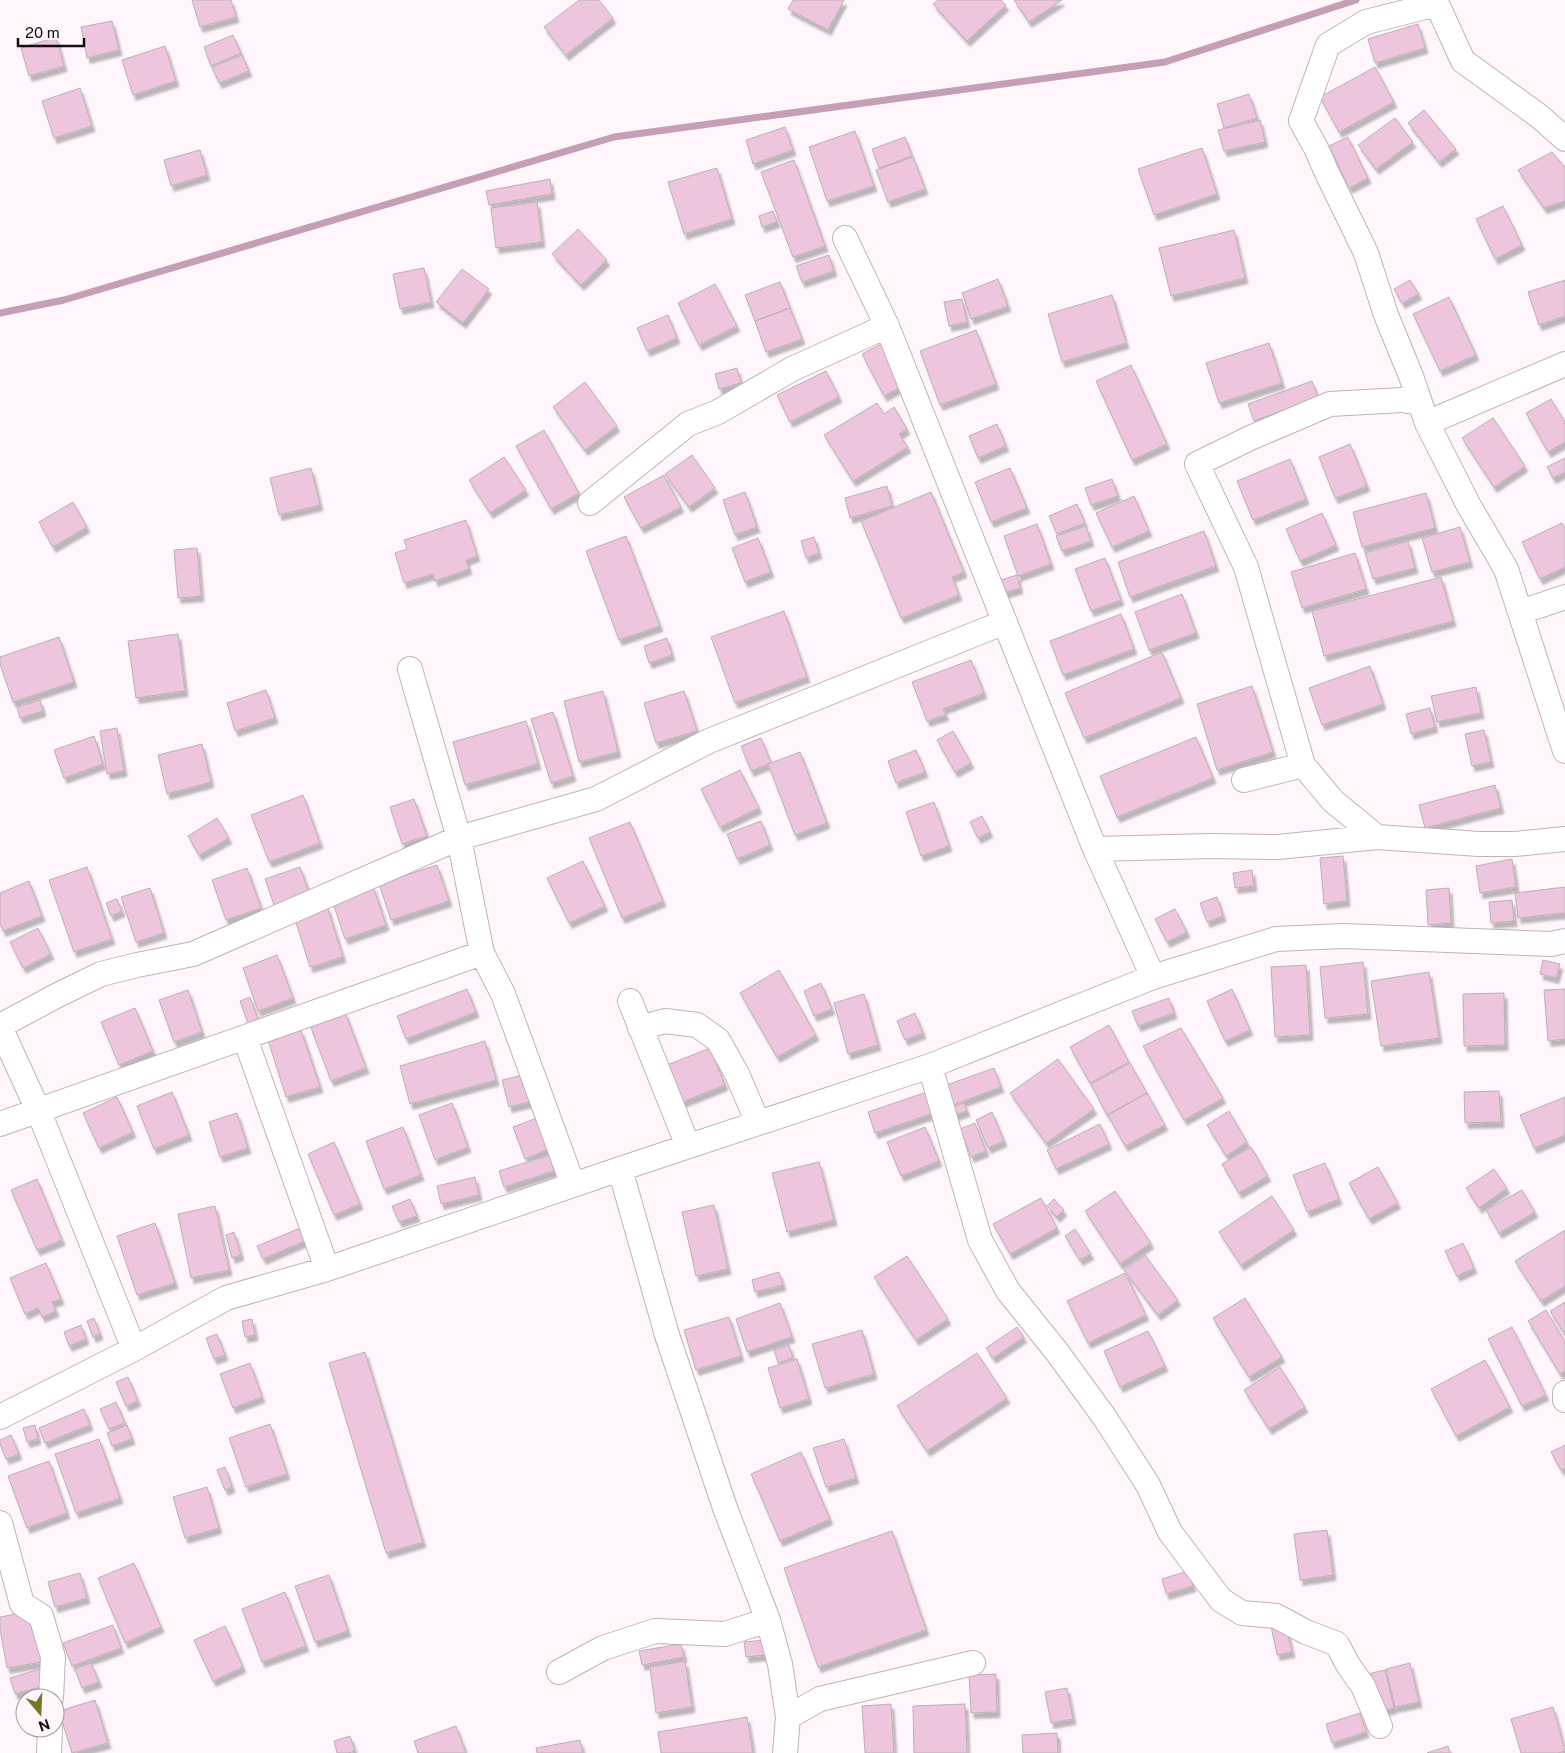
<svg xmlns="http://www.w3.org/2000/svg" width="1565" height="1753" font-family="'Public Sans',sans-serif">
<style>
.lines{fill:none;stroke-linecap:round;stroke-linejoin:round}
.stream{stroke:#c49fb5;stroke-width:7}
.building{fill:#edc5dc;stroke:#bdafb6;filter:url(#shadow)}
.street-casing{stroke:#c0b2ba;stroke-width:26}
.street{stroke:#fff;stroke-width:24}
</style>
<defs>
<filter id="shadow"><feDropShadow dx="3" dy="5.5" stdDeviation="1" flood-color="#0004"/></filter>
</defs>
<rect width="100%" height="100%" fill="#fff6fb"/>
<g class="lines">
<path class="stream" d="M0 313 64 300 614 137 1165 62 1356 0"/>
</g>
<path class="building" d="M192 0H231L236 17 200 27Z
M579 0H599L613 18 566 55 544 27Z
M793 0H844L828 30 788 9Z
M938 0H1001L1006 5 967 41 933 4Z
M1014 0H1062L1029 22Z
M112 21 119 50 87 58 81 27Z
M1418 24 1425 48 1375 63 1368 39Z
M233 35 241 53 211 66 204 47Z
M56 37 64 66 29 76 21 48Z
M165 46 176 81 133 95 122 60Z
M242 55 249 71 219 83 212 67Z
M1375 67 1394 102 1339 132 1320 97Z
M80 88 92 126 54 138 42 101Z
M1249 94 1257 118 1224 128 1217 104Z
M1424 110 1456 149 1439 162 1408 123Z
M1395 118 1413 142 1376 169 1358 145Z
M1260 120 1265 142 1224 151 1218 130Z
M785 127 793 150 753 164 746 140Z
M855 131 874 186 827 201 809 147Z
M905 137 912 156 879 168 872 149Z
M1348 137 1368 178 1349 188 1329 146Z
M1202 148 1217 194 1154 215 1138 169Z
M200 150 207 175 171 186 164 160Z
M1552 152 1565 167V201L1544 208 1518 170Z
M913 157 925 189 888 202 876 170Z
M794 160 825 246 793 257 761 172Z
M717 168 732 219 684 234 668 182Z
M550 179 552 194 489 205 486 191Z
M537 202 542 242 496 248 491 208Z
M1503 206 1522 245 1495 259 1476 219Z
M773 211 777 222 762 227 759 216Z
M578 229 607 260 581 285 552 254Z
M1234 230 1245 278 1171 296 1159 248Z
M829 255 834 271 802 282 796 266Z
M424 268 431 302 400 309 393 274Z
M462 269 489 289 463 323 436 302Z
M998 279 1008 306 971 319 962 293Z
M1410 280 1419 294 1402 303 1394 289Z
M1565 280V316L1539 325 1528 292Z
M780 282 790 308 755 321 745 295Z
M715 284 737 326 699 345 678 303Z
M1112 295 1126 343 1062 362 1048 314Z
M1449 297 1476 355 1440 371 1413 314Z
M962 299 967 322 949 326 944 302Z
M790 308 802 339 766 352 755 321Z
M668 315 677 338 647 351 637 328Z
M976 330 996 384 940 405 920 351Z
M1269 343 1282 383 1219 403 1206 363Z
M881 344 902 386 884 396 862 354Z
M1131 365 1167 444 1132 460 1096 381Z
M737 368 741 383 719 389 715 374Z
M826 371 839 397 790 422 777 395Z
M1312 381 1318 398 1254 421 1248 404Z
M585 382 617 426 585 450 553 407Z
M1551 399 1565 422V442L1548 452 1526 413Z
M877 403 884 414 894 407 907 429 899 434 908 447 853 481 824 435Z
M1493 418 1525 466 1494 487 1462 438Z
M997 424 1006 446 978 458 969 436Z
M544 430 579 493 551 509 516 446Z
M1350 444 1367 486 1335 498 1319 457Z
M692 455 715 488 689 507 665 474Z
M504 457 526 490 490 513 469 480Z
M1565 458V472L1553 478 1547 467Z
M1290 459 1306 499 1253 520 1237 481Z
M311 468 320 505 279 515 270 478Z
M1010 468 1027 508 991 522 975 482Z
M664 475 681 507 641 528 624 497Z
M1112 479 1118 496 1091 505 1085 488Z
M887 486 892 506 850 518 845 498Z
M745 492 757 527 735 535 723 500Z
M931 492 964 572 952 577 959 595 901 618 861 521Z
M1426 493 1435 528 1362 547 1353 512Z
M1134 496 1149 531 1112 547 1096 513Z
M73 502 87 527 53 547 39 522Z
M1077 504 1085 523 1057 534 1049 516Z
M1322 513 1336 545 1300 561 1286 529Z
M466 520 477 556 466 560 469 569 435 581 433 574 404 583 395 553 407 549 404 540Z
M1562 523 1565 528V567L1540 579 1522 542Z
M1037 524 1051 564 1018 576 1004 536Z
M1086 526 1091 541 1062 551 1056 536Z
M1460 527 1470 562 1432 572 1422 538Z
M1204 531 1216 566 1130 597 1118 562Z
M626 536 660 626 619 640 586 551Z
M814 537 819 553 806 558 801 541Z
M758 538 771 572 745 582 732 548Z
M1408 541 1415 568 1373 579 1365 553Z
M197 548 201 596 178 598 174 550Z
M1355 553 1366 589 1302 608 1291 572Z
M1105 558 1121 600 1091 611 1075 569Z
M1017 575 1020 588 1001 594 997 581Z
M1441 577 1453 621 1324 656 1312 611Z
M1182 594 1196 633 1149 650 1135 612Z
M784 611 807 677 735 703 711 637Z
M1121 614 1134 649 1063 675 1050 641Z
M178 634 185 691 136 698 128 641Z
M59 637 74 682 13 702 0 664V657Z
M667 638 672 655 649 663 644 646Z
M1162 652 1181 698 1084 738 1065 693Z
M971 660 984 693 943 709 946 715 927 721 912 682Z
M1370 666 1383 704 1322 725 1309 688Z
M1252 686 1273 752 1217 770 1197 704Z
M1476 687 1481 713 1437 722 1431 696Z
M266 690 275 718 235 731 227 703Z
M603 691 618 752 579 762 564 701Z
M684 691 697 731 656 743 644 703Z
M40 700 43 711 20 718 17 707Z
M1430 708 1435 727 1411 734 1406 714Z
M553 712 573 776 551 783 531 719Z
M526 721 538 764 465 785 453 742Z
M117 728 124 771 107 774 100 731Z
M1484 730 1491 762 1472 766 1465 734Z
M953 731 971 763 955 772 937 740Z
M94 736 103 764 64 778 54 750Z
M1196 737 1213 778 1117 817 1100 776Z
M761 738 771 763 751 771 741 746Z
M202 744 211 782 167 794 158 755Z
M916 750 925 772 896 783 888 761Z
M800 752 827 823 795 835 768 764Z
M740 770 759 808 720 827 701 789Z
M1495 785 1501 808 1425 828 1419 805Z
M303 795 320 843 269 862 251 815Z
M414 799 427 836 402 844 390 807Z
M934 802 949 846 921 856 906 812Z
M982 816 990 832 978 838 970 822Z
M217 818 229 838 199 855 188 836Z
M761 821 770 845 737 859 727 834Z
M630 822 663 901 622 918 589 838Z
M1343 856 1347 901 1324 904 1320 858Z
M1512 859 1516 887 1480 893 1476 866Z
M583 861 605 906 569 923 547 878Z
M437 865 449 901 391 920 379 884Z
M87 867 112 939 74 952 49 880Z
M300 867 311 898 276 910 265 879Z
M247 868 261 908 226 920 212 880Z
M1252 870 1254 886 1235 888 1233 873Z
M29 881 42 916 3 931 0 924V893Z
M373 886 386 925 345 939 332 900Z
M1565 887V913L1518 918 1515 893Z
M150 888 164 933 136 942 121 897Z
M1449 888 1451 923 1428 925 1426 890Z
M1217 897 1223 916 1207 922 1200 903Z
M117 899 122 911 111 916 106 903Z
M1512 900 1514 921 1491 923 1489 902Z
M327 906 343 957 310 967 294 916Z
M1175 909 1187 932 1167 942 1155 919Z
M38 928 51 954 23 968 10 942Z
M277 955 293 998 258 1011 243 968Z
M1543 960 1560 964 1556 978 1540 974Z
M1363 962 1368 1014 1325 1018 1320 967Z
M1306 965 1310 1035 1275 1037 1271 967Z
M779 970 816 1035 777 1057 740 993Z
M1429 972 1439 1038 1381 1046 1371 981Z
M821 983 832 1009 814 1016 804 991Z
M467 989 476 1012 406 1039 397 1016Z
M1232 989 1250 1030 1225 1041 1207 1001Z
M1565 989V1039L1548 1041 1544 990Z
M188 990 202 1032 174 1042 159 1000Z
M1504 993 1505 1045 1464 1046 1463 994Z
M864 994 878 1045 848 1054 834 1003Z
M250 997 259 1022 249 1026 240 1001Z
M1169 998 1174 1013 1138 1026 1132 1011Z
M135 1008 153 1051 119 1065 101 1022Z
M345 1012 366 1068 331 1081 310 1025Z
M915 1013 923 1033 905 1040 897 1021Z
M1109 1025 1129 1062 1090 1083 1070 1047Z
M1181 1028 1223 1098 1184 1120 1143 1046Z
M301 1030 320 1087 286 1097 268 1040Z
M485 1041 496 1080 410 1104 400 1066Z
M710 1048 725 1085 677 1104 662 1067Z
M1058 1059 1094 1109 1046 1143 1010 1093Z
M1130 1063 1147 1093 1107 1115 1091 1084Z
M994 1068 1001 1087 948 1107 941 1087Z
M523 1075 530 1102 509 1107 502 1080Z
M1499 1091 1501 1122 1465 1123 1464 1092Z
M172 1092 189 1135 154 1149 137 1106Z
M927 1092 934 1113 875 1133 868 1112Z
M1147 1093 1165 1125 1125 1146 1108 1115Z
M117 1097 133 1132 99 1148 83 1113Z
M1565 1097V1135L1534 1148 1520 1115Z
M452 1103 468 1147 435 1160 419 1115Z
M964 1103 967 1111 952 1116 949 1108Z
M1229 1111 1247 1142 1226 1156 1207 1125Z
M992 1112 1004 1141 988 1148 976 1120Z
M237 1113 248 1148 220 1157 209 1122Z
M537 1118 549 1149 525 1159 513 1127Z
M975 1123 986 1151 971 1157 960 1129Z
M1100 1124 1109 1144 1056 1169 1047 1150Z
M403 1127 421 1175 384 1189 366 1141Z
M925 1127 939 1161 901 1176 887 1142Z
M334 1142 360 1204 334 1215 308 1154Z
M1251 1147 1268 1176 1239 1193 1222 1164Z
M550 1155 554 1171 504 1187 499 1171Z
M819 1162 834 1220 787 1232 772 1173Z
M1325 1163 1339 1199 1307 1212 1293 1175Z
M1378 1167 1398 1203 1369 1219 1349 1183Z
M1494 1169 1507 1188 1479 1208 1466 1188Z
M475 1177 479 1195 441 1204 437 1186Z
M37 1179 62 1240 37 1250 11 1190Z
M1522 1190 1535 1212 1499 1233 1486 1210Z
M1115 1191 1151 1243 1120 1264 1085 1211Z
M1272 1196 1294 1230 1241 1265 1219 1232Z
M1041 1198 1057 1228 1010 1254 993 1224Z
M410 1199 417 1216 399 1222 392 1206Z
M1054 1199 1064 1210 1057 1217 1047 1206Z
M714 1205 728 1269 696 1276 682 1212Z
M215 1206 229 1270 191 1278 178 1214Z
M155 1223 175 1283 137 1295 117 1236Z
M300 1228 305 1241 263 1259 257 1246Z
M1075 1229 1091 1254 1080 1260 1065 1236Z
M1565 1230V1286L1541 1301 1515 1261Z
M234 1232 241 1255 232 1258 226 1235Z
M1463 1243 1474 1268 1457 1276 1445 1251Z
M1145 1255 1178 1300 1158 1315 1124 1270Z
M907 1256 948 1319 916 1340 874 1277Z
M46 1263 61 1299 52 1302 56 1311 42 1317 38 1308 25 1314 10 1278Z
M779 1272 783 1285 755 1292 752 1280Z
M1125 1273 1146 1315 1088 1343 1067 1301Z
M1245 1298 1282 1357 1249 1377 1213 1318Z
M1565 1302V1335L1550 1311Z
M780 1303 792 1337 747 1352 736 1319Z
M1546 1310 1565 1342V1371L1560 1374 1528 1321Z
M729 1317 741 1356 696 1370 684 1330Z
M94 1318 100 1334 93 1337 87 1321Z
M252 1319 255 1335 245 1337 242 1321Z
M81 1325 86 1339 69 1346 64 1332Z
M1017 1327 1024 1337 993 1358 986 1348Z
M1512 1327 1546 1395 1522 1406 1488 1339Z
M862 1330 874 1374 825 1388 812 1344Z
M1148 1331 1165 1366 1120 1387 1104 1351Z
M217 1334 225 1355 214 1359 206 1338Z
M789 1345 793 1358 778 1363 774 1350Z
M365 1352 423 1542 386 1553 329 1363Z
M977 1353 1007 1398 927 1451 897 1406Z
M797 1359 809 1399 780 1408 768 1368Z
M1485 1360 1510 1407 1456 1436 1431 1389Z
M250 1363 262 1397 233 1408 220 1374Z
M1280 1367 1305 1407 1269 1429 1244 1390Z
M128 1377 138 1401 126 1406 116 1382Z
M116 1402 125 1423 109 1429 100 1409Z
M84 1409 90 1425 45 1443 39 1428Z
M270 1424 287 1474 246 1487 229 1438Z
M35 1425 38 1439 27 1442 23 1428Z
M127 1425 132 1439 112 1446 107 1433Z
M11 1435 19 1454 6 1459 0 1444V1440Z
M99 1439 120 1498 76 1513 55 1454Z
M844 1439 856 1478 826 1487 813 1448Z
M1565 1445V1468L1561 1470 1551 1452Z
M801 1452 830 1519 780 1541 751 1474Z
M49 1461 67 1513 27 1528 8 1476Z
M225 1467 232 1487 225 1490 217 1470Z
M207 1487 219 1528 185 1538 173 1497Z
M1327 1530 1333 1575 1300 1580 1294 1534Z
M892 1531 926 1630 818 1667 784 1568Z
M134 1563 161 1627 125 1643 98 1578Z
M1188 1571 1193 1586 1166 1594 1162 1579Z
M80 1573 87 1598 55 1607 48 1582Z
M329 1575 348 1631 315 1642 295 1586Z
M285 1592 306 1646 262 1662 242 1609Z
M32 1611 42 1662 7 1668 0 1629V1617Z
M1285 1623 1292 1652 1277 1655 1271 1626Z
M113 1625 121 1648 72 1666 63 1643Z
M225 1626 243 1667 213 1681 194 1640Z
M765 1640 766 1655 746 1657 744 1642Z
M681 1644 684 1657 642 1665 639 1651Z
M685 1661 692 1707 656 1713 650 1667Z
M91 1663 99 1682 82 1688 75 1669Z
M1410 1663 1419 1702 1395 1707 1386 1669Z
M43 1668 47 1685 15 1694 10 1678Z
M1385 1670 1394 1708 1377 1712 1368 1674Z
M996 1674 997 1712 971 1713 969 1675Z
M1067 1688 1073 1719 1051 1723 1045 1692Z
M95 1700 108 1743 72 1753 59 1711Z
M891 1704 894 1753H865L862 1706Z
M965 1704 967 1753H914L913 1706Z
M1553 1707 1565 1751 1558 1753H1521L1511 1719Z
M1360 1713 1366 1732 1332 1743 1326 1724Z
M747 1717 753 1753H661L658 1732Z
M456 1726 466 1753H418L414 1741Z
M1057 1733 1058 1753H1023L1022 1735Z
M350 1736 355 1751 348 1753H337L334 1741Z
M580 1740 583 1753H537L536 1748Z
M1448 1746 1450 1753H1427Z"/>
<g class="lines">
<g class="street-casing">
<path id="street" d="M1565 139 1539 116 1463 61 1437 4 1366 22 1328 45 1301 121 1316 148 1327 173 1366 253 1386 315 1411 376 1427 423 1469 506 1506 569 1565 751
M845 238 887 326 1095 849 1153 977
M1427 423 1565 364
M590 503 688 424 718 412 792 369 887 326
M1521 612 1565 597
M410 669 459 838 482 953 503 994 573 1185
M1244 780 1303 765
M1377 837 1333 801 1303 765 1246 567 1197 464 1250 438 1330 404 1402 400 1420 403
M1095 849 1211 846 1278 847 1377 837 1479 844H1515L1565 839
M630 1001 688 1146
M0 1026 56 996 101 974 137 965 193 954 459 838 596 799 709 741 1005 622
M0 1027 39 1112 134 1349
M640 1028 665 1021 697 1025 718 1040 737 1074 758 1123
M245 1038 327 1269
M930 1066 980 1240 1008 1291 1057 1352 1105 1418 1148 1485 1170 1532 1221 1600 1242 1613 1276 1616 1306 1632 1337 1644 1348 1665 1363 1686 1380 1726
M0 1124 482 953
M620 1169 667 1335 725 1508 768 1620 780 1664 788 1717 785 1753
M1565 1393V1400
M0 1417 134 1349 226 1298 327 1269 620 1169 930 1066 1153 977 1276 939 1343 936 1551 944 1565 941
M0 1523 22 1604 41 1616 53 1657 51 1698
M559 1672 603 1648 655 1631 725 1634 768 1620
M788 1717 820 1699 973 1663
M49 1753 50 1728"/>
</g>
<use href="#street" class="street"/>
</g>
<g transform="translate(40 1713) rotate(161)"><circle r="24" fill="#fff6fb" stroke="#a1999d"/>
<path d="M0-4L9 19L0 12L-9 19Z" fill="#717a25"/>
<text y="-8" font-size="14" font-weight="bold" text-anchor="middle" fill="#130e11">N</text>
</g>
<path d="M18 38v8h66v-8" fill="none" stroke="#130e11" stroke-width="2.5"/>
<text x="25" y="38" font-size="15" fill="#130e11" stroke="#fff6fb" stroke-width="4" paint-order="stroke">20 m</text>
</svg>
